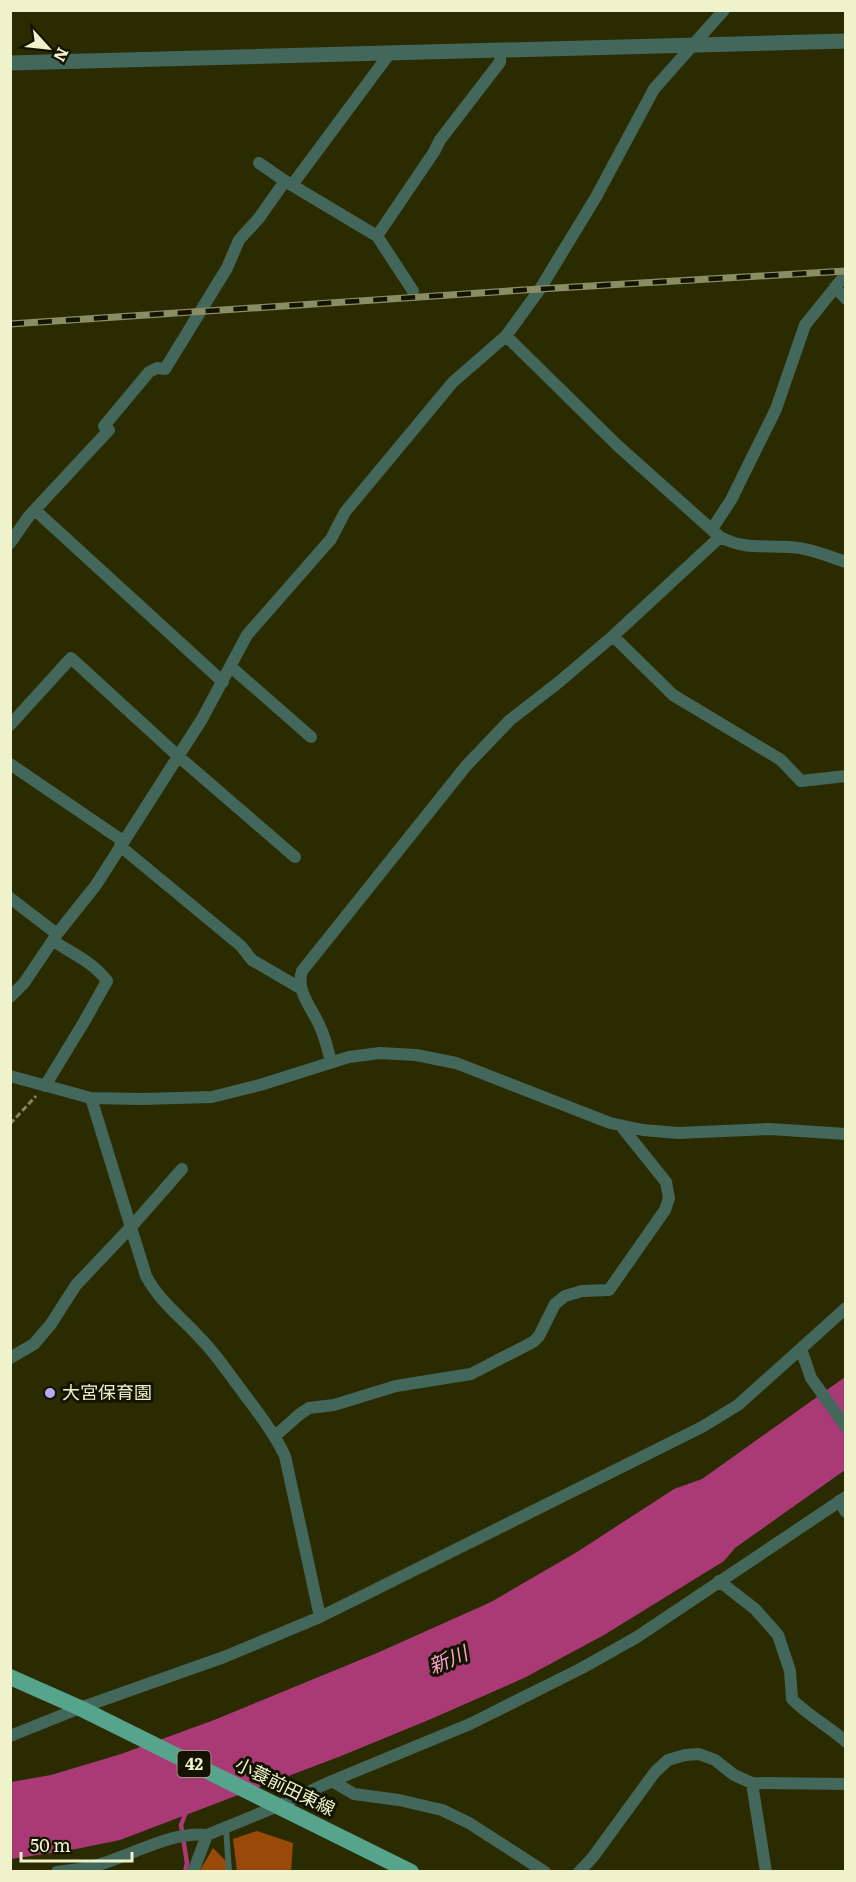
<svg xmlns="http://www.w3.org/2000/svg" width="856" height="1882" font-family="Literata,'Noto Sans JP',serif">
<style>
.forest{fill:#994908}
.water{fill:#aa3a76}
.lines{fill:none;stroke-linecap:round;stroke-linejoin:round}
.stream{stroke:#aa3a76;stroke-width:4.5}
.path{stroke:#85865e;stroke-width:3;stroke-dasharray:6 3;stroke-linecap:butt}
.service{stroke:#43675b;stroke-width:6}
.minor{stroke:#43675b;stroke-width:12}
.tertiary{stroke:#43675b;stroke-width:15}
.primary{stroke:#56a48b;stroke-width:16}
.rail-casing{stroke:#8b8d64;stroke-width:7}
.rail{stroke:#131300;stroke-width:4.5;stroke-dasharray:14;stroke-linecap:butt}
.poi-dot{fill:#b7abf8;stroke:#131300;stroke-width:2}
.labels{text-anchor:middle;stroke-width:6;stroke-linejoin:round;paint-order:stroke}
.shield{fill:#131300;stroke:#adaf8e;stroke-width:1.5}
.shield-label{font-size:16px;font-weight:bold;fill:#eff2cb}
.poi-label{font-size:18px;fill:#eff2cb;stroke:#131300;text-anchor:start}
.street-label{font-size:18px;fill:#eff2cb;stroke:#131300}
.water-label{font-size:20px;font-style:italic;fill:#faa4cc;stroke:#131300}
</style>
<rect width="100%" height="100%" fill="#2a2b01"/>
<path class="forest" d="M257 1831 293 1843 291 1871H237L233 1839Z
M213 1848 227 1862V1871L199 1872Z"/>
<path class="water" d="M845 1377V1470L735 1548 724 1561 604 1635 524 1678 431 1719 341 1756 120 1840 71 1850 11 1859V1782L51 1775 121 1754 214 1720 377 1653 491 1602 577 1552 674 1489 702 1479Z"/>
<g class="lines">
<path class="stream" d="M185 1872 187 1863 181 1825 187 1810"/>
<path class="path" d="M10 1124 36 1096"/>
<path class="service" d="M226 1828 229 1872"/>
<path class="minor" d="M259 163 285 181 377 236 413 291
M292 185 390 53
M377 236 434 152 440 140 500 62 501 50
M835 287 846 299
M506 336 618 446 720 537C745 550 764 545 790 547 810 548 827 556 846 562
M35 510 223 682
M712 529 731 500 776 409 805 325 846 274
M10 543 29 516 109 430 104 426 149 372 157 368 165 369 227 268 239 240 259 218 285 181
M613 636 673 695 781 760 801 781 846 776
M231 667 311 737
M10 725 71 658 178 756 295 857
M10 764 123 841
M120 846 241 946 252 960 300 988
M10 898 57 934
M10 997 24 983 57 934 96 885 202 719 247 635 331 539 345 512 453 382 506 336 540 289 596 197 654 89 724 10
M331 1062C328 1051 326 1040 321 1029 314 1010 295 992 302 971L466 766 510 720 559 682 613 636 720 537
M10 1076 91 1098 142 1099 212 1097 260 1085 349 1057 380 1053 416 1055 456 1063 610 1123 643 1130 678 1133 770 1129 846 1134
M45 1086 84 1022 107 981C94 963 72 953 53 941
M91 1098 146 1276C160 1302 182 1318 201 1339 214 1352 225 1368 236 1383 253 1406 272 1429 285 1456L320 1617
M801 1349 811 1378 846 1427
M10 1358 34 1344 51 1324 76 1285 131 1227 182 1169
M275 1436 300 1414 309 1408 334 1405 396 1386 471 1374 533 1342 539 1336 555 1304 565 1296 582 1291 609 1290 665 1210 669 1198 666 1182 621 1126
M839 1501 846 1512
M719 1581 755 1609 778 1635 790 1671 792 1699C808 1716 829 1726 846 1742
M10 1736 80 1708 224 1657 320 1617 702 1427 738 1405 846 1308
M332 1781 354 1794 399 1800 442 1810 469 1823 545 1872
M752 1783 766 1872
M57 1872C68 1870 79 1870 90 1867 126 1859 171 1830 207 1835
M193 1872 207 1835 278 1806 332 1781 470 1724 582 1668 637 1637 846 1497
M579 1872 593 1857 655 1772 668 1760 685 1755 699 1754 715 1760 734 1775 752 1783 846 1784"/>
<path class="tertiary" d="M10 63 846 41"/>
<path class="primary" d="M10 1677 80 1708 411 1872"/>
<g class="rail-casing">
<path id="rail" d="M10 324 540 289 846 271"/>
</g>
<use href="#rail" class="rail"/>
</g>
<circle class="poi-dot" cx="50" cy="1393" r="6"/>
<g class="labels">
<rect class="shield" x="177.5" y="1751" width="33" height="26" rx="4.5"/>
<g class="shield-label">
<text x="194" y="1770">42</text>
</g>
<g class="poi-label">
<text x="62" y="1399">大宮保育園</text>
</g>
<g class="street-label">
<text transform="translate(285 1787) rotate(26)" y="6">小蓑前田東線</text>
</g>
<g class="water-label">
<text transform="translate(448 1660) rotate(-23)" y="7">新川</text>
</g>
</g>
<rect width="856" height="1882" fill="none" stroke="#eff2cb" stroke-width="24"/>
<g transform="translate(48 48) rotate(117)" stroke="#131300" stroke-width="4.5" paint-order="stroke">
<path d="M0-4.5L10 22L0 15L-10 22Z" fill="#eff2cb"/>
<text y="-9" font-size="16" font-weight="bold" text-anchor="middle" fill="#eff2cb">N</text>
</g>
<path d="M21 1852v9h111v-9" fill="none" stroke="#eff2cb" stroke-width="3"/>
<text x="30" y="1852" font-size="18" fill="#eff2cb" stroke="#131300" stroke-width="4.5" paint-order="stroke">50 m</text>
</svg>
